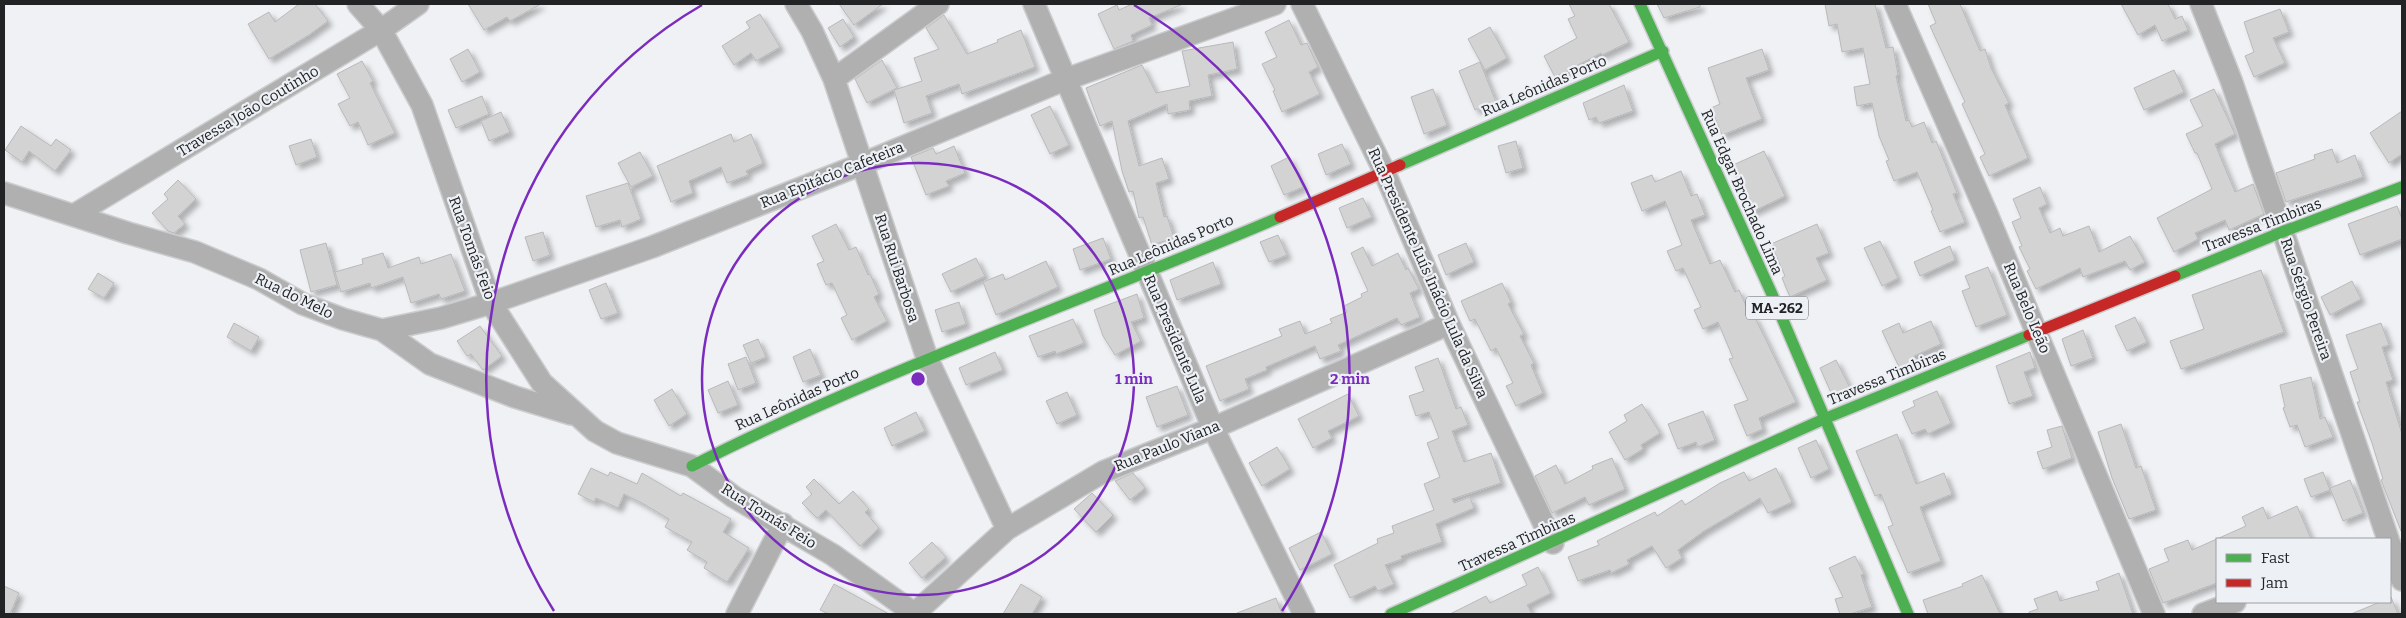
<svg xmlns="http://www.w3.org/2000/svg" width="2406" height="618" font-family="Bitter,serif">
<style>
.building{fill:#d3d3d4;stroke:#b9b9ba;filter:url(#shadow)}
.lines{fill:none;stroke-linecap:round;stroke-linejoin:round}
.street-casing{stroke:#cbccce;stroke-width:24}
.fast-casing{stroke:#cbccce;stroke-width:14}
.jam-casing{stroke:#cbccce;stroke-width:14}
.street{stroke:#afb0af;stroke-width:21}
.fast{stroke:#4caf50;stroke-width:11}
.jam{stroke:#c62828;stroke-width:11}
.ring{fill:none;stroke:#7b2cbf;stroke-width:2.5}
.labels{text-anchor:middle;stroke-width:4.5;stroke-linejoin:round;paint-order:stroke}
.shield{fill:#edf1f6;stroke:#5f6164;stroke-width:1}
.shield-label{font-size:14px;font-weight:bold;fill:#222325}
.street-label{font-size:15px;fill:#222325;stroke:#edf1f6}
.centre{fill:#7b2cbf;stroke:#edf1f6;stroke-width:2.5}
.ring-label{font-size:15px;text-anchor:middle;font-weight:bold;fill:#7b2cbf;stroke:#edf1f6;stroke-width:4.5;stroke-linejoin:round;paint-order:stroke}
</style>
<defs>
<filter id="shadow"><feDropShadow dx="4.5" dy="4.5" stdDeviation="2.5" flood-color="#0004"/></filter>
</defs>
<rect width="100%" height="100%" fill="#eff1f4"/>
<path class="building" d="M299 4H315L328 21 309 35 269 59 248 24 269 12 275 22Z
M468 4H541L510 21 507 17 484 30Z
M839 4H883L854 25Z
M1132 4H1181V5L1149 18 1152 25 1131 35 1133 41 1131 42 1114 49 1098 14 1117 5 1119 10Z
M1569 4H1609L1629 42 1602 55 1601 53 1555 77 1544 56 1577 38 1568 19 1575 16Z
M1657 4H1700V7L1664 18Z
M1825 4H1875L1886 48 1893 47 1898 75 1896 76 1906 121 1909 120 1912 127 1924 122 1932 143 1936 141 1957 193 1953 194 1965 222 1940 232 1931 211 1933 210 1917 172 1894 181 1886 161 1889 160 1879 136 1872 103 1857 106 1854 87 1870 84 1863 48 1842 52 1837 24 1829 26Z
M1928 4H1960L1980 51 1985 49 1991 68 2009 103 2005 105 2028 158 1989 176 1980 157 1985 154 1962 104 1965 102 1930 26 1936 23Z
M2121 4H2168L2175 19 2182 16 2188 30 2162 41 2155 25 2138 35Z
M2280 9 2289 32 2273 38 2285 63 2254 77 2245 56 2254 52 2244 22Z
M760 14 780 47 756 61 751 53 734 65 722 46 750 28 746 22Z
M944 15 967 54 998 42 997 40 1021 30 1035 67 962 94 959 84 926 96 932 113 904 123 894 90 922 81 914 58 939 49 926 28Z
M843 19 854 37 840 47 828 28Z
M1289 20 1301 45 1307 43 1318 67 1309 72 1320 94 1282 112 1273 91 1275 90 1262 64 1277 57 1265 32Z
M1490 27 1507 58 1485 70 1468 39Z
M1233 42 1237 69 1208 75 1212 96 1189 101 1190 110 1168 114 1167 104 1128 121 1139 166 1162 158 1169 179 1156 183 1164 217 1167 216 1174 238 1152 245 1143 217 1139 218 1133 191 1129 192 1122 171 1112 121 1100 126 1086 88 1142 65 1156 93 1190 86 1182 51Z
M468 49 480 72 462 82 450 59Z
M1762 49 1769 70 1746 78 1762 119 1722 135 1711 108 1720 104 1708 68Z
M882 60 897 88 867 103 855 79Z
M362 61 373 81 370 83 395 133 368 145 358 122 350 126 338 104 350 98 337 74Z
M1480 62 1496 102 1475 110 1459 71Z
M2174 70 2184 92 2144 110 2134 88Z
M1624 85 1633 111 1599 123 1596 117 1589 120 1583 103Z
M1433 89 1447 125 1424 134 1411 97Z
M2214 89 2235 134 2215 144 2235 192 2253 184 2264 214 2229 230 2225 220 2195 233 2198 239 2174 252 2157 218 2212 189 2197 153H2195L2186 134 2203 126 2190 100Z
M482 96 489 114 456 128 448 110Z
M1050 106 1069 145 1050 154 1031 115Z
M2402 111V154L2389 163 2370 133Z
M501 112 510 132 489 141 481 121Z
M21 126 51 146 56 139 71 150 55 171 29 151 22 162 5 150Z
M731 134 734 142 751 134 763 163 746 171 748 175 727 183 721 167 689 181 693 193 671 202 657 166Z
M311 139 317 157 296 165 289 146Z
M1516 141 1523 168 1506 173 1498 146Z
M1342 144 1351 164 1326 175 1318 154Z
M954 146 965 173 946 181 949 186 926 195 911 157 933 148 936 154Z
M2332 149 2337 163 2355 155 2363 177 2286 202 2276 173 2315 159 2314 155Z
M1764 151 1785 196 1752 212 1731 166Z
M640 152 653 176 631 187 618 163Z
M1289 157 1303 187 1284 195 1271 166Z
M1681 171 1691 196 1697 194 1705 215 1691 220 1710 264 1720 260 1735 292 1739 290 1751 317 1754 316 1767 342 1796 402 1759 418 1763 429 1747 436 1734 405 1748 400 1729 359 1733 358 1718 322 1703 329 1694 310 1701 307 1683 268 1676 271 1667 251 1682 245 1665 201 1642 211 1631 183 1652 175 1655 182Z
M178 180 196 199 178 216 185 224 174 233 168 231 152 213 168 199 164 194Z
M628 183 641 219 622 227 620 220 596 227 586 196Z
M2040 187 2047 204 2039 208 2050 233 2060 228 2063 236 2089 226 2099 252 2130 236 2145 262 2130 270 2125 261 2083 277 2080 268 2036 289 2027 271 2030 269 2019 247 2022 246 2012 222 2021 218 2013 199Z
M1363 198 1372 217 1347 228 1339 208Z
M2397 206 2402 219V239L2360 255 2348 224Z
M836 224 849 250 856 247 868 275 870 274 879 294 874 297 887 321 852 340 841 318 847 315 832 283 826 285 817 264 824 261 812 236Z
M1817 224 1829 253 1816 258 1827 280 1790 297 1782 278 1785 276 1771 244Z
M543 232 550 255 533 261 525 237Z
M1278 235 1287 255 1269 262 1260 242Z
M1103 238 1111 259 1080 270 1073 249Z
M1880 241 1898 278 1882 286 1864 248Z
M326 243 337 285 311 292 300 250Z
M1466 243 1474 262 1446 275 1438 255Z
M1950 246 1955 260 1920 276 1914 262Z
M1363 247 1372 266 1398 253 1406 270 1408 268 1419 289 1410 293 1420 317 1401 325 1397 318 1338 345 1341 351 1320 359 1315 346 1266 367 1267 370 1245 379 1249 389 1220 401 1206 366 1282 336 1279 329 1300 321 1305 334 1332 323 1330 319 1347 312 1344 306 1362 297 1361 294 1368 291 1351 253Z
M383 253 388 268 419 257 421 264 451 254 465 291 441 299 439 294 411 303 403 277 371 288 370 283 341 292 335 272 363 264 362 259Z
M976 258 985 276 951 292 942 274Z
M1046 261 1058 287 996 315 983 282 1003 274 1005 280Z
M1213 262 1221 284 1177 300 1170 280Z
M1988 267 2007 315 1976 327 1962 291 1970 288 1965 276Z
M2261 270 2284 332 2181 369 2170 341 2204 329 2192 295Z
M98 273 114 283 104 298 88 289Z
M2352 281 2361 299 2330 315 2321 297Z
M606 283 618 313 601 319 589 290Z
M1502 283 1511 302 1508 304 1524 334 1520 336 1534 363 1531 365 1543 393 1516 406 1506 386 1513 383 1496 348 1491 351 1475 319 1470 321 1461 301Z
M1137 294 1144 318 1131 322 1141 341 1115 355 1103 336 1094 310Z
M959 302 966 324 942 332 935 310Z
M2135 317 2147 342 2127 351 2115 326Z
M1073 319 1084 343 1056 354 1055 351 1038 357 1029 336Z
M1931 321 1941 344 1914 356 1916 362 1900 369 1882 331 1899 323 1903 333Z
M234 323 259 337 251 351 227 337Z
M2381 323 2389 345 2382 347 2393 380 2386 382 2402 434 2401 531 2381 480 2383 479 2372 443 2357 402H2360L2350 372 2358 369 2346 335Z
M480 326 502 356 483 370 471 354 467 356 457 341Z
M2083 330 2093 358 2071 366 2062 339Z
M758 339 766 357 751 363 743 345Z
M810 349 821 375 803 382 793 357Z
M995 352 1003 370 966 385 959 368Z
M2030 352 2035 368 2024 372 2033 396 2009 404 1996 366Z
M746 357 756 383 738 390 728 364Z
M1438 358 1456 409 1461 407 1468 425 1452 431 1464 462 1491 453 1501 483 1452 499 1454 503 1470 497 1474 508 1436 524 1442 542 1401 556 1402 559 1385 565 1394 584 1378 591 1375 586 1350 598 1334 565 1378 543 1377 539 1394 533 1392 526 1434 510 1424 484 1440 477 1427 443 1439 438 1429 412 1416 416 1409 396 1424 391 1415 367Z
M1836 360 1850 388 1833 397 1820 368Z
M2311 377 2320 419 2325 417 2333 437 2305 447 2297 425 2290 427 2283 408 2285 407 2280 385Z
M728 381 738 405 718 413 708 390Z
M1177 386 1188 415 1157 427 1146 397Z
M672 389 687 414 669 426 654 400Z
M1937 391 1951 423 1928 434 1925 429 1912 434 1902 412 1915 406 1913 401Z
M1067 392 1077 415 1057 424 1046 401Z
M1348 394 1359 416 1328 431 1332 438 1313 448 1298 419Z
M1642 404 1660 433 1641 445 1643 449 1625 460 1609 432 1627 421 1624 415Z
M1703 411 1715 440 1698 447 1696 442 1678 449 1668 424Z
M916 412 925 431 892 446 884 428Z
M2121 424 2136 468 2141 466 2156 510 2129 519 2112 478 2098 432Z
M2062 426 2072 458 2043 469 2037 452 2052 447 2047 430Z
M1897 434 1916 484 1944 473 1952 494 1920 507 1941 561 1908 573 1888 527 1893 525 1881 494 1875 496 1856 451Z
M1816 440 1829 469 1811 478 1798 448Z
M1277 447 1290 469 1262 486 1249 463Z
M1612 458 1625 489 1589 505 1585 497 1552 513 1535 476 1556 465 1565 484 1593 469 1592 466Z
M591 468 608 476 610 472 637 484 642 473 681 496 683 493 731 519 723 532 749 548 727 582 704 568 707 562 687 550 692 542 665 527 669 519 642 503 624 494 618 508 596 498 594 502 578 494Z
M1776 468 1792 502 1768 513 1760 498 1704 531 1678 550 1682 558 1666 568 1652 546 1627 560 1629 564 1611 573 1610 570 1578 581 1568 557 1599 545 1597 541 1655 512 1657 516 1682 500 1685 505 1720 483 1744 472 1749 481Z
M2323 472 2330 490 2311 497 2304 479Z
M1133 473 1145 488 1130 500 1115 481Z
M814 479 839 504 853 491 869 509 865 512 879 528 860 546 826 510 817 518 802 503 812 494 806 487Z
M2350 480 2363 513 2343 521 2330 488Z
M1092 493 1113 515 1096 532 1074 509Z
M2297 506 2311 539H2217V583L2163 603 2149 569 2169 561 2164 549 2188 540 2192 550 2246 526 2242 517 2263 507 2268 519Z
M1321 532 1332 554 1300 570 1289 548Z
M932 542 946 557 922 578 909 563Z
M1855 556 1864 574 1861 575 1872 607 1850 614H1840L1835 599 1843 597 1829 568Z
M1538 567 1551 593 1527 605 1532 614H1450L1486 596 1490 603 1527 585 1522 575Z
M2119 573 2133 614H2029V612L2038 609 2034 599 2057 591 2060 601 2099 590 2096 582Z
M1982 575 2000 614H1928L1923 600 1963 586 1962 584Z
M834 584 889 614H829L820 610Z
M1021 584 1042 597 1032 614H1003Z
M4 586 19 593 10 614H4Z
M2391 597 2398 614H2351L2380 602H2390Z
M1276 598 1282 614H1237V613Z"/>
<g class="lines">
<g class="street-casing">
<path id="street" d="M358 4 381 30 422 105 491 303 542 383 595 431 617 443 692 466 734 497 833 555 915 614
M796 4 812 31 834 79 927 358 1007 529
M1034 4 1213 428 1304 614
M1302 4 1384 171 1449 324 1553 543
M1895 4 1987 214 2154 614
M2201 4 2231 80 2388 539
M834 79 938 4
M4 193 128 233 195 252 259 279 303 304 343 319 382 330 430 364 515 397 571 414
M74 215 381 30 418 4
M382 330 441 318 491 303 652 247 862 164 1064 80 1275 4
M2390 544 2402 580
M737 614 783 524
M914 614 1007 529 1103 472 1213 428 1449 324
M2203 614 2235 602"/>
</g>
<g class="fast-casing">
<path id="fast" d="M1640 4 1771 292 1908 614
M1400 165 1663 51
M2175 276 2282 232 2402 187
M692 466C882 369 1084 301 1280 217
M1391 614 1824 419 2029 335"/>
</g>
<g class="jam-casing">
<path id="jam" d="M1280 217 1400 165
M2029 335 2175 276"/>
</g>
<use href="#street" class="street"/>
<use href="#fast" class="fast"/>
<use href="#jam" class="jam"/>
</g>
<g class="ring">
<circle cx="918" cy="379" r="216"/>
<path d="M554 611A432 432 0 0 1 702 5M1134 5A432 432 0 0 1 1282 611"/>
</g>
<g class="labels">
<rect class="shield" x="1746" y="296.5" width="62" height="23" rx="4"/>
<g class="shield-label">
<text x="1777" y="313">MA-262</text>
</g>
<g class="street-label">
<text transform="translate(1544 86) rotate(-23)" y="5">Rua Leônidas Porto</text>
<text transform="translate(248 111) rotate(-31)" y="5">Travessa João Coutinho</text>
<text transform="translate(832 175) rotate(-22)" y="5">Rua Epitácio Cafeteira</text>
<text transform="translate(1742 192) rotate(66)" y="5">Rua Edgar Brochado Lima</text>
<text transform="translate(2262 225) rotate(-21)" y="5">Travessa Timbiras</text>
<text transform="translate(1171 245) rotate(-23)" y="5">Rua Leônidas Porto</text>
<text transform="translate(472 248) rotate(70)" y="5">Rua Tomás Feio</text>
<text transform="translate(897 268) rotate(72)" y="5">Rua Rui Barbosa</text>
<text transform="translate(1428 273) rotate(66)" y="5">Rua Presidente Luís Inácio Lula da Silva</text>
<text transform="translate(294 296) rotate(26)" y="5">Rua do Melo</text>
<text transform="translate(2306 299) rotate(71)" y="5">Rua Sérgio Pereira</text>
<text transform="translate(2027 308) rotate(67)" y="5">Rua Belo Leão</text>
<text transform="translate(1175 339) rotate(67)" y="5">Rua Presidente Lula</text>
<text transform="translate(1887 377) rotate(-22)" y="5">Travessa Timbiras</text>
<text transform="translate(797 399) rotate(-24)" y="5">Rua Leônidas Porto</text>
<text transform="translate(1167 446) rotate(-22)" y="5">Rua Paulo Viana</text>
<text transform="translate(769 516) rotate(32)" y="5">Rua Tomás Feio</text>
<text transform="translate(1517 542) rotate(-24)" y="5">Travessa Timbiras</text>
</g>
</g>
<circle cx="918" cy="379" r="8" class="centre"/>
<g class="ring-label">
<text x="1134" y="384">1 min</text>
<text x="1350" y="384">2 min</text>
</g>
<rect width="2406" height="618" fill="none" stroke="#222325" stroke-width="10"/>
<rect x="2216" y="538" width="175" height="65" fill="#edf1f6" stroke="#9c9fa2"/>
<rect x="2226" y="554" width="25" height="8" fill="#4caf50" stroke="#9c9fa2"/>
<text x="2261" y="563" font-size="15" fill="#222325">Fast</text>
<rect x="2226" y="579" width="25" height="8" fill="#c62828" stroke="#9c9fa2"/>
<text x="2261" y="588" font-size="15" fill="#222325">Jam</text>
</svg>
